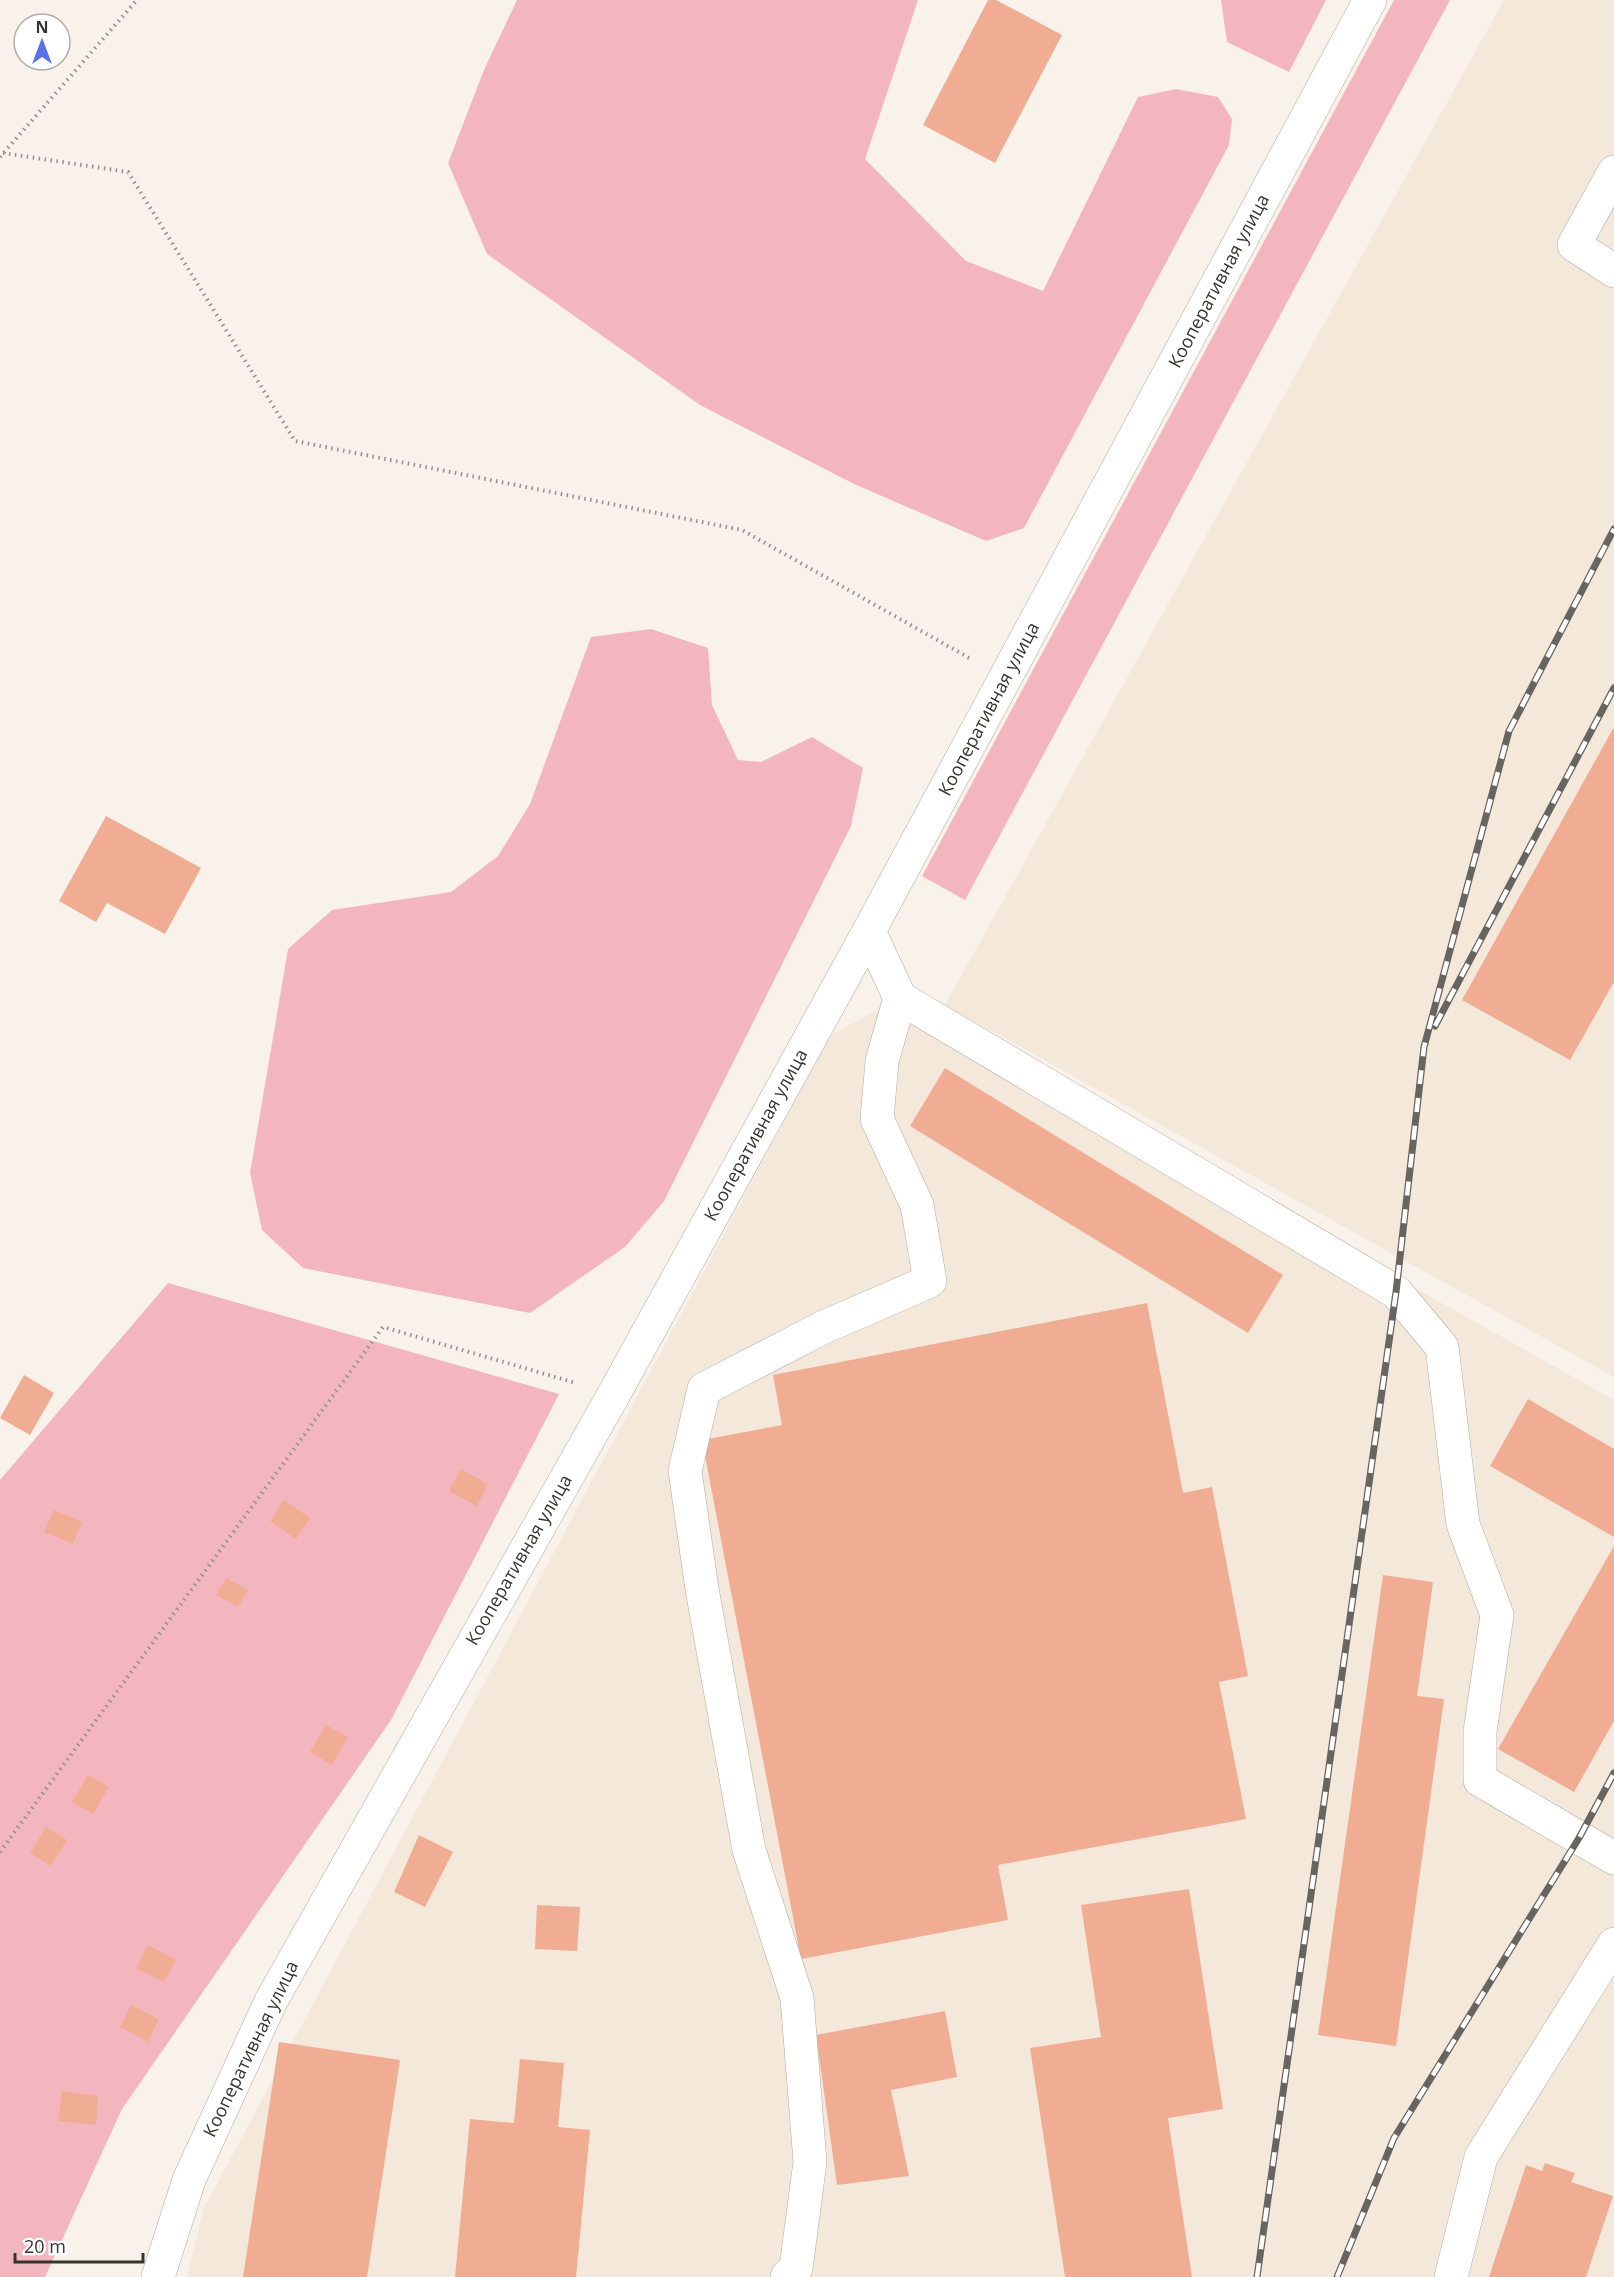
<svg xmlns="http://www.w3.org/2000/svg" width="1614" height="2277" font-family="'Open Sans',sans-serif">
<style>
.built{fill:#f3e8da}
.green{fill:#f3b6bf}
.building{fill:#f0ad94}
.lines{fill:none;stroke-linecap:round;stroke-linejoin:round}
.minor-casing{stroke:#b0aba4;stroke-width:34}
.path{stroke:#94908b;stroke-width:4;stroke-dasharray:1.5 4.5;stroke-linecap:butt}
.minor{stroke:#fff;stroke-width:33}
.rail-casing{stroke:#686561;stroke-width:7}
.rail{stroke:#fff;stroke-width:4.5;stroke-dasharray:14;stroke-linecap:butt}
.labels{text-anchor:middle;stroke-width:4.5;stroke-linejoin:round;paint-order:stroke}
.street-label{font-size:18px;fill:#363431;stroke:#fff}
</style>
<rect width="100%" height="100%" fill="#f8f2eb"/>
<path class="built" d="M1504 0H1614V1377L945 1005Z
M900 998 1614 1400V2277H187L203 2210 830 1035Z"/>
<path class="green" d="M517 0H918L865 159 966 261 1043 291 1138 97 1176 89 1218 97 1232 119 1229 145 1024 528 986 541 854 484 700 405 487 254 448 163 484 70Z
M1221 0H1326L1289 72 1227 42Z
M1394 0H1450L965 900 922 876Z
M651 629 708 648 712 705 738 760 761 762 812 737 863 768 851 826 664 1201 625 1247 530 1313 303 1268 262 1230 250 1173 288 949 332 910 451 892 498 856 530 804 591 637Z
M168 1283 559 1394 391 1720 122 2109 45 2277H0V1480Z"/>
<path class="building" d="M988 0H996L1062 35 995 163 923 125Z
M1614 727V982L1570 1060 1462 1000Z
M106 816 201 868 165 934 107 903 96 922 59 901Z
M945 1068 1283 1275 1248 1333 910 1126Z
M1147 1303 1183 1493 1212 1487 1248 1676 1219 1682 1246 1819 998 1865 1008 1920 801 1959 702 1440 782 1425 773 1375Z
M24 1375 54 1393 30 1435 0 1418Z
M1528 1399 1614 1449V1537L1490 1466Z
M461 1469 488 1484 477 1506 449 1491Z
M284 1500 310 1518 296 1539 270 1521Z
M54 1510 82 1522 73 1544 44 1532Z
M1614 1546V1721L1574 1792 1498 1749Z
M1383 1575 1433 1582 1417 1696 1444 1699 1396 2046 1318 2035Z
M226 1578 248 1590 238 1607 216 1595Z
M326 1725 348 1737 332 1765 310 1752Z
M88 1775 109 1787 93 1814 72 1802Z
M46 1827 67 1840 51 1866 30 1853Z
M419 1835 453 1852 425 1907 394 1892Z
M1189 1889 1223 2109 1168 2118 1192 2277H1065L1030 2048 1101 2037 1081 1905Z
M537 1905 580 1907 577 1951 535 1949Z
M148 1945 176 1960 164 1982 136 1968Z
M131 2005 159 2019 148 2042 120 2027Z
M945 2011 957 2077 891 2090 909 2176 837 2185 816 2035Z
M279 2042 400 2060 367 2277H243Z
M520 2059 564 2063 558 2127 590 2130 576 2277H455L470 2119 514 2123Z
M62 2091 98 2096 96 2125 58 2121Z
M1545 2163 1575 2173 1571 2182 1613 2196 1586 2277H1489L1526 2165 1542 2171Z"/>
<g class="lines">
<g class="minor-casing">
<path id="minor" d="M1614 172 1574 245 1614 271
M900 998 1396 1292 1442 1347 1463 1524 1497 1615 1480 1732V1780L1614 1858
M158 2277 189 2180 271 2001 614 1394 869 931 1370 0
M787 2277 796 2268 810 2162 797 1998 749 1850 702 1589 685 1471 704 1389 822 1328 930 1281 917 1205 877 1119 882 1061 900 998 869 931
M1451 2277 1481 2157 1614 1944"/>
</g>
<path class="path" d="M3 153 128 172 295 441 742 530 971 659
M0 157 137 0
M0 1852 383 1327 576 1383"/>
<use href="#minor" class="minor"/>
<g class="rail-casing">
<path id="rail" d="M1435 1026 1614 688
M1257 2277 1396 1292 1424 1047 1509 731 1614 529
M1337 2277 1394 2138 1579 1838 1614 1773"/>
</g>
<use href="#rail" class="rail"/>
</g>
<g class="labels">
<g class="street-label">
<text transform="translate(1219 281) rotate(-62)" y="6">Кооперативная улица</text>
<text transform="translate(989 709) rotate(-62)" y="6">Кооперативная улица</text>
<text transform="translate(756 1135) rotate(-61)" y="6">Кооперативная улица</text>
<text transform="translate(519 1560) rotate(-60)" y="6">Кооперативная улица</text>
<text transform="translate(251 2049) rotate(-64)" y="6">Кооперативная улица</text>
</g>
</g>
<g transform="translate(42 42)"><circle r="28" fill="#ffffff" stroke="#afaead" stroke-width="1.5"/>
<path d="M0-4.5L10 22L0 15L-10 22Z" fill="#5a72e9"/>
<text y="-9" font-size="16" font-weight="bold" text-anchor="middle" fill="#363431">N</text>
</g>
<path d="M15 2253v9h128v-9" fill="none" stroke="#363431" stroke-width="3"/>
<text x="24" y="2253" font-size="18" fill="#363431" stroke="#ffffff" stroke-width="4.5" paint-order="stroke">20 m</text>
</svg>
